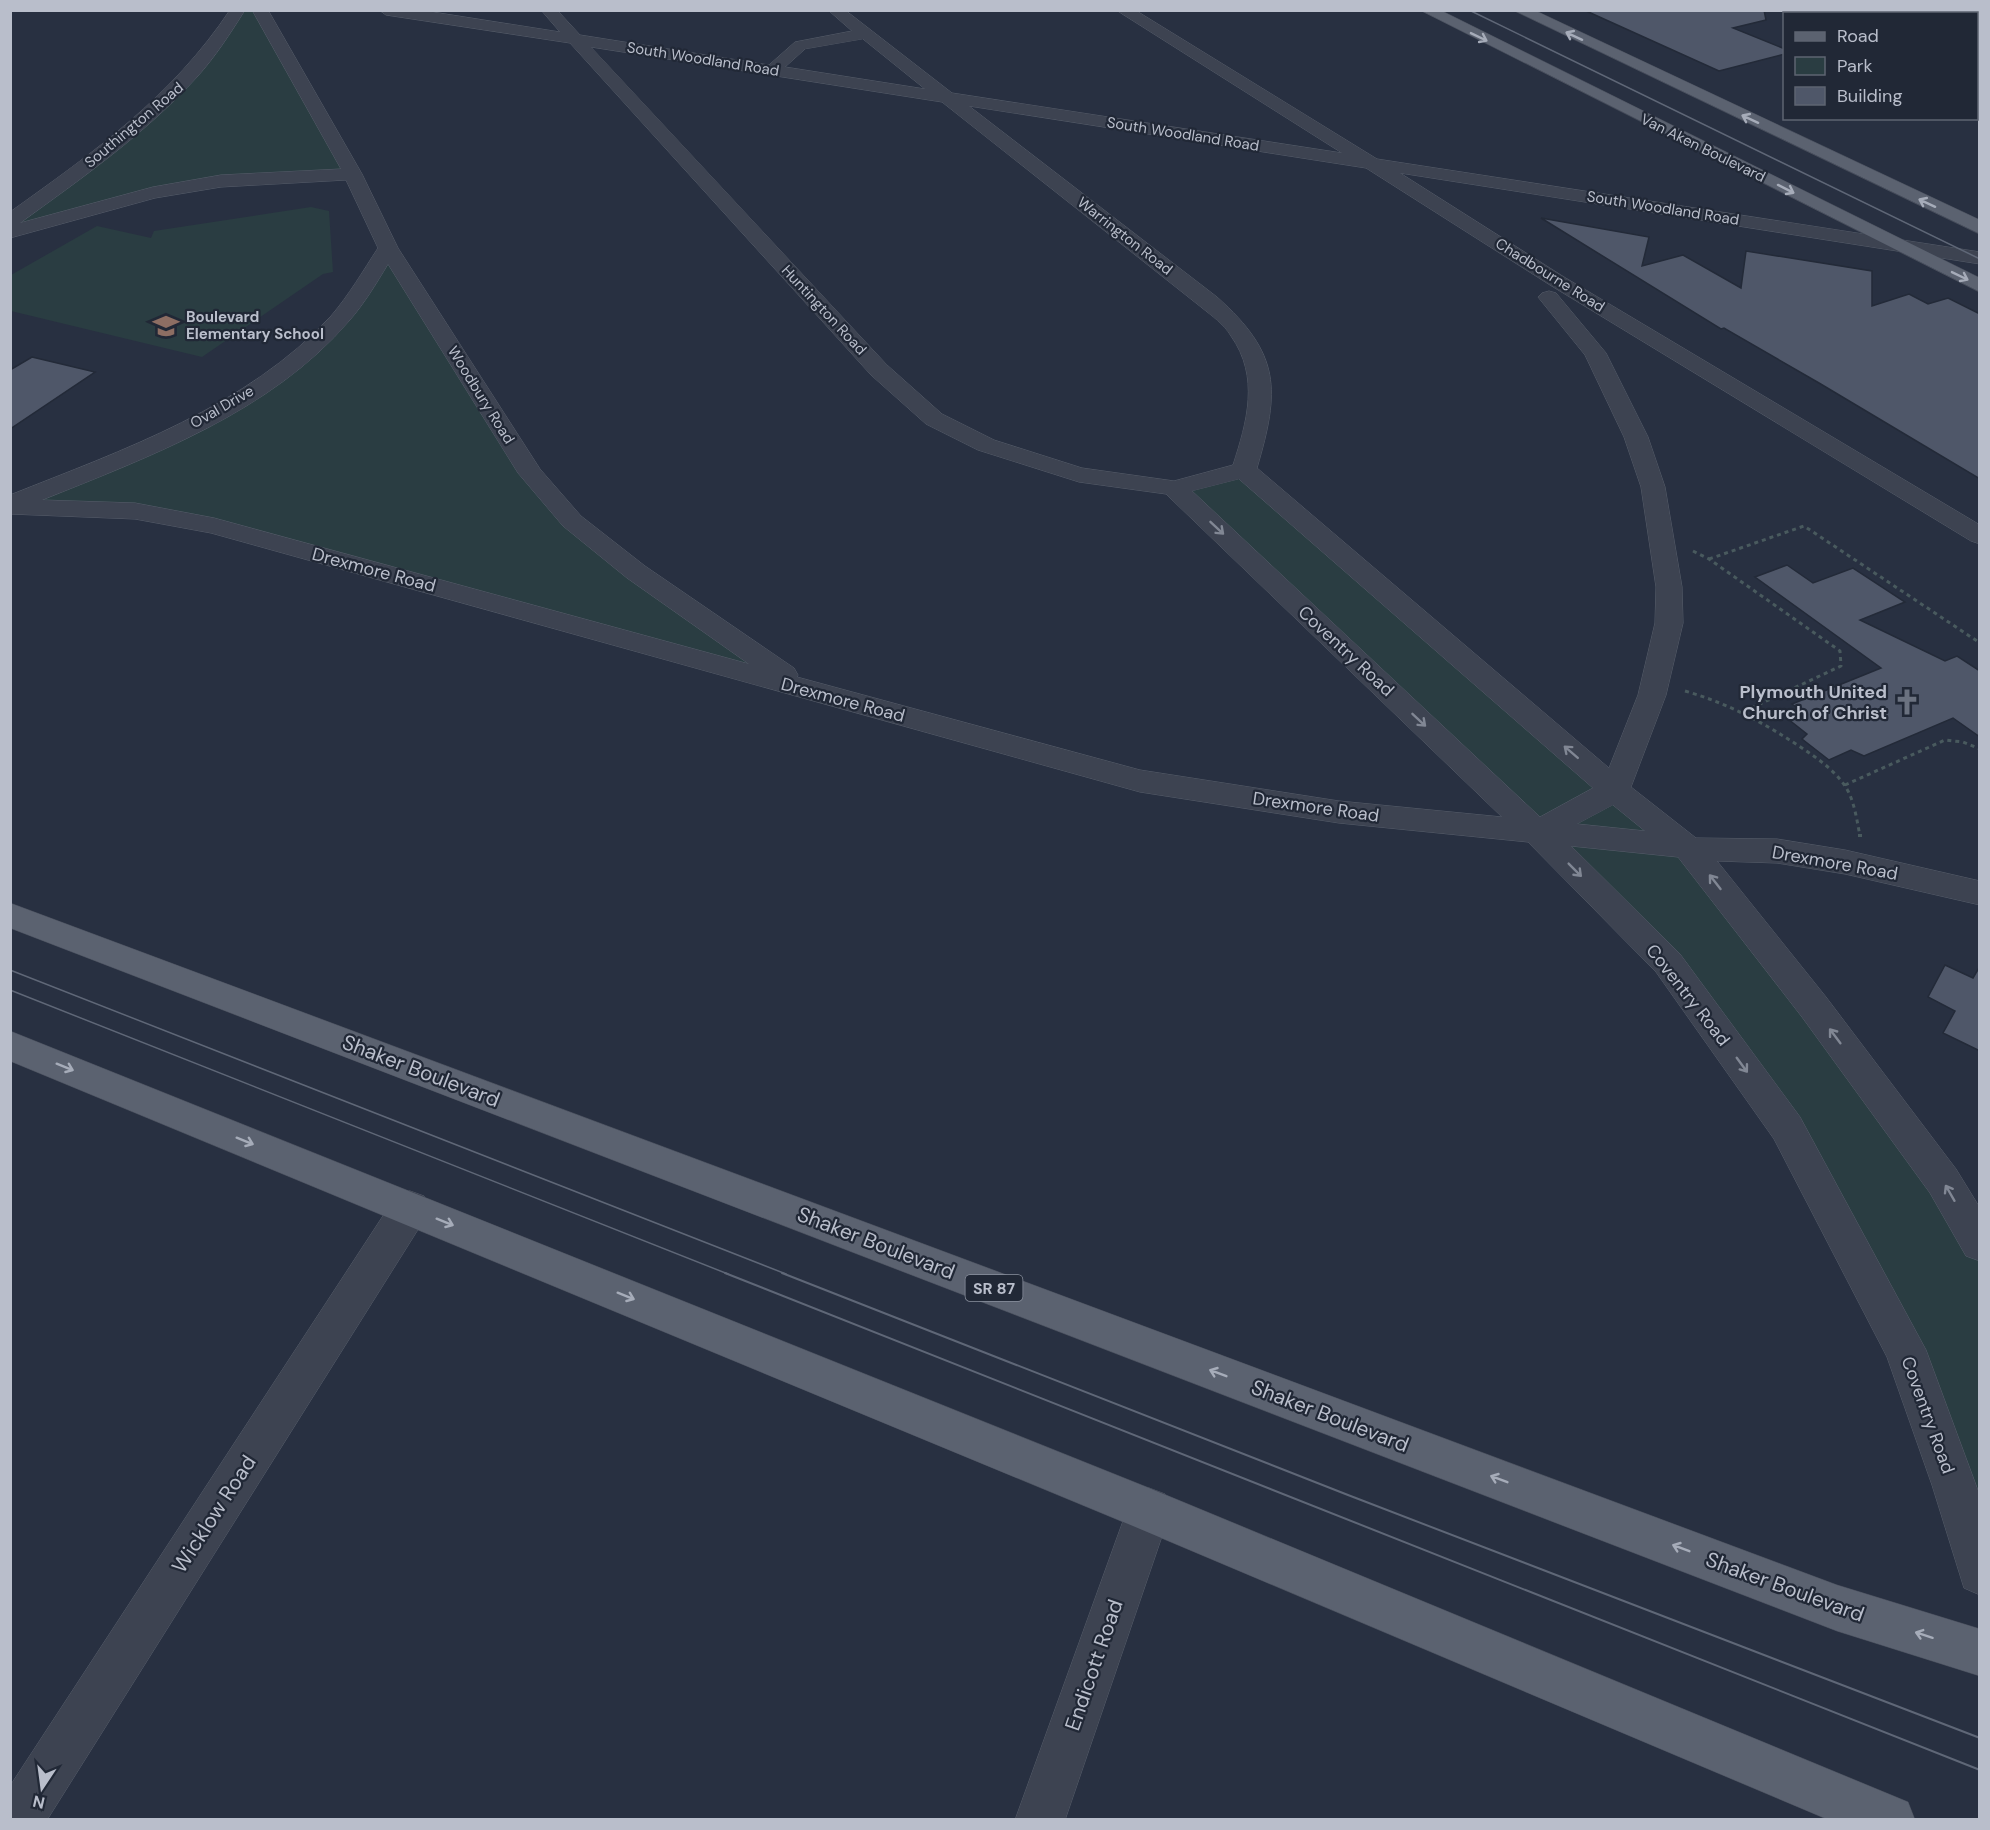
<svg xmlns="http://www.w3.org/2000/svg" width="1990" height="1830" font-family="'DM Sans',sans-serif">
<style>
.green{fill:#2a3d42}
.building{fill:#4f5769;stroke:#232a38;stroke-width:1.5}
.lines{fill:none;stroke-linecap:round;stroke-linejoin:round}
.minor-casing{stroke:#575e6b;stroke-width:1}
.major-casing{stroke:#464c5a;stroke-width:1}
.path-far1{stroke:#495a5e;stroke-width:3;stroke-dasharray:4 4;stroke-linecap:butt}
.path{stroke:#495a5e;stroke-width:4;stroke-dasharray:4.5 4.5;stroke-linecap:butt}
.minor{fill:#3d4351;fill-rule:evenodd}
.major{fill:#5b6270;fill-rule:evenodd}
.tram-far1{stroke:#5f6777;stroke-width:1.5}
.tram{stroke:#5f6777;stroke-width:2}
.oneway{stroke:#a6acb9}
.oneway2{stroke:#818794}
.labels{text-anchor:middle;stroke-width:4.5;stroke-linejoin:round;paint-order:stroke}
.far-street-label{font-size:15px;fill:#b9becb;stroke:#212836}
.far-poi-label{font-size:15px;font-weight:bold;fill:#b9becb;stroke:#212836;text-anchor:start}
.shield{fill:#212836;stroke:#8b919e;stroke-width:1.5}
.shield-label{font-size:16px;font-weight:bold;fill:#b9becb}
.street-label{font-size:18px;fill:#b9becb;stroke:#212836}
.poi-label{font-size:18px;font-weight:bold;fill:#b9becb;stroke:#212836;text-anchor:end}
.near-street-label{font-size:21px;fill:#b9becb;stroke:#212836}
</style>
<rect width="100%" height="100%" fill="#283041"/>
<path class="green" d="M238 11H260L353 174 221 181 11 232 10 221 150 114Z
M311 207 329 211 333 272 323 274 202 357 11 311V275L97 226 151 238 154 231Z
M388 248 572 521 806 690 214 526 11 504 166 438 315 343Z
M1244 470 1685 846 1979 1244V1563L1905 1350 1668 963 1174 488Z"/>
<path class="building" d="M1584 10H1764L1766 20 1733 28 1785 49V54L1719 71Z
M1541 218 1649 237 1642 266 1683 255 1741 288 1746 251 1872 271V306L1909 294 1928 304 1948 298 1980 314V479L1819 383 1724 328 1721 329Z
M32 357 95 372 10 429V370Z
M1787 565 1813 583 1853 568 1905 602 1860 620 1945 661 1957 656 1980 671V737L1953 718 1864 756 1851 750 1829 760 1802 739 1807 734 1788 719 1803 712 1792 704 1881 668 1755 577Z
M1945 965 1973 978 1980 966V1051L1943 1033 1955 1011 1928 997Z"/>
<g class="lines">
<g class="minor-casing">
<path id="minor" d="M230 10H245C230 34 215 57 197 77 145 134 82 178 20 223L153 187 221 175 341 169 252 10H268L362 174 398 248 540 469 581 516 645 566 794 668 798 675 797 677 1140 770 1339 801 1502 817 1166 494 1079 482 978 450 926 424 871 375 570 43 386 15 379 10H420L560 32 541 10H557L580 35 769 65 795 42 852 31 828 10H845L952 93 1342 153 1116 10H1135L1377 159 1980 252V264L1400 173 1564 277 1980 525V544L1971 541 1550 285 1366 168 969 106 1217 297C1281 354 1280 390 1257 468L1609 768 1638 695 1655 623 1656 587 1641 487 1624 437 1585 355 1538 297 1542 293 1549 291 1556 293 1606 353 1648 437 1665 487 1682 587 1683 623 1666 695 1631 787 1696 838 1777 839 1845 850 1980 881V905L1845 874 1777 863 1717 861 1826 997 1956 1169 1980 1208V1261L1966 1256 1930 1193 1802 1017 1678 857 1571 846 1680 954 1800 1117 1926 1350 1980 1496V1595L1964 1588 1932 1485 1887 1357 1774 1139 1656 972 1528 842 1339 823 1140 792 211 533 135 519 10 514V495C123 450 247 407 331 316 349 295 363 271 378 248L346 180 221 187 155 198 10 238V212C94 152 172 97 230 10ZM863 39 925 89 785 67 805 49ZM591 47 942 102 1201 307C1212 316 1224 324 1231 336 1260 377 1247 422 1233 465L1174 481 1082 468 994 440 942 414 887 365ZM388 264 518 473 563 526 627 578 749 664 214 518 135 503 42 500C151 456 271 412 349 321 364 304 376 284 388 264ZM1239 479 1593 788 1540 817 1192 491ZM1613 805 1645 831 1577 824Z
M1791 10H1811L1814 14H1793Z
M1976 77 1980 78V88L1976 87Z
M410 1191 424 1196 429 1208 424 1220 47 1820H10V1786L396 1196Z
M1149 1488 1165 1494 1171 1510 1065 1820H1015L1127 1510 1133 1494Z"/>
</g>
<g class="major-casing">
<path id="major" d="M1420 10H1440L1980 278V292Z
M1513 10H1534L1980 220V234Z
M10 903 1837 1585 1980 1629V1676L1837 1631 10 928Z
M10 1031 1149 1488 1908 1802 1915 1820H1829L1133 1526 10 1061Z"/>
</g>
<path class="path-far1" d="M1693 551 1709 559 1840 651 1841 666 1745 711
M1709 559 1804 526 1980 643
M1685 691C1730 704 1766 724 1805 750 1821 761 1838 773 1848 791 1855 805 1857 821 1860 836
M1845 785 1945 740 1963 742 1980 749"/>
<path class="path" d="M1860 834V837"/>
<use href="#minor" class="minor"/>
<use href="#major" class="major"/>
<path class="tram-far1" d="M1469 10 1980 259
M10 970 786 1274
M10 990 728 1274"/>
<path class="tram" d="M725 1273 1980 1770
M782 1273 1348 1495 1980 1738"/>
</g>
<defs><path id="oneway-shaft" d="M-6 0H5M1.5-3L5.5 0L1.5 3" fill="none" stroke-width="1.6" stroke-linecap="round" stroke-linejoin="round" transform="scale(1.5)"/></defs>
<g class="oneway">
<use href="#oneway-shaft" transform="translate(1574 36) rotate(-155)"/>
<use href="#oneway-shaft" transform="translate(1479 37) rotate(26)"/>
<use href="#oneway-shaft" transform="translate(1750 119) rotate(-155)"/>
<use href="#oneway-shaft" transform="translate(1786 189) rotate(27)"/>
<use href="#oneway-shaft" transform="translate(1927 203) rotate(-155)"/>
<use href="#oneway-shaft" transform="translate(1960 276) rotate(26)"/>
<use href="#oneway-shaft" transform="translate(65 1067) rotate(22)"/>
<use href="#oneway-shaft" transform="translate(245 1141) rotate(22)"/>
<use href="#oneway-shaft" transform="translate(445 1222) rotate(22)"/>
<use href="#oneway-shaft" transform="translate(626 1296) rotate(22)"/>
<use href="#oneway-shaft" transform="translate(1218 1373) rotate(-159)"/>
<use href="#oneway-shaft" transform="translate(1499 1479) rotate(-159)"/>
<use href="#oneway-shaft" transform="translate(1681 1548) rotate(-159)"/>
<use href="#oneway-shaft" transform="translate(1924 1635) rotate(-162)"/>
</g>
<g class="oneway2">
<use href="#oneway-shaft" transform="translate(1217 528) rotate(43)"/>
<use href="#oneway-shaft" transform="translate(1419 720) rotate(43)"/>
<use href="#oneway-shaft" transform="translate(1571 752) rotate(-139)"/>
<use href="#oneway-shaft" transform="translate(1575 870) rotate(45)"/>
<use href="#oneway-shaft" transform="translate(1715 882) rotate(-128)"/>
<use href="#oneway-shaft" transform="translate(1835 1036) rotate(-127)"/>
<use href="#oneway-shaft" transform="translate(1742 1065) rotate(54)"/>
<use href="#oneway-shaft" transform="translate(1950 1193) rotate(-120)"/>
</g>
<defs>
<g id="school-bare" transform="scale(2.07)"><path d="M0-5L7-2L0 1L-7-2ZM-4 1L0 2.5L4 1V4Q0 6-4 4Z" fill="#8d6e63" stroke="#212836" stroke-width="2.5" paint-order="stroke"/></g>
<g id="church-bare" transform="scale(2.07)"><path d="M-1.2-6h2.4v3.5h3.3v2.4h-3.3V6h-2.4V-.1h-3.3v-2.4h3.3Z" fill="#6b7280" stroke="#212836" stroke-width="2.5" paint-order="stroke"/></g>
</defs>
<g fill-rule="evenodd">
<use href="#school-bare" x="166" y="326"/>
<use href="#church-bare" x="1907" y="702"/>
</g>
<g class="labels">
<g class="far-street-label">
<text transform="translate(703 59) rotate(9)" y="5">South Woodland Road</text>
<text transform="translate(134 125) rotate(-40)" y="5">Southington Road</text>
<text transform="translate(1183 134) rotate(9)" y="5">South Woodland Road</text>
<text transform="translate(1703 148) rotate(26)" y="5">Van Aken Boulevard</text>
<text transform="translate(1663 208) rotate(9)" y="5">South Woodland Road</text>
<text transform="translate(1125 236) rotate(38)" y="5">Warrington Road</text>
<text transform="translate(1550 275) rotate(32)" y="5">Chadbourne Road</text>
<text transform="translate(824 310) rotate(47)" y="5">Huntington Road</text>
<text transform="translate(481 395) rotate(58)" y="5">Woodbury Road</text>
<text transform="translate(222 407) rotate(-30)" y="5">Oval Drive</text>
</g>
<g class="far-poi-label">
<text x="186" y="322">Boulevard<tspan x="186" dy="17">Elementary School</tspan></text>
</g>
<rect class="shield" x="965.5" y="1275" width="57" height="26" rx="4.5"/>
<g class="shield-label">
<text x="994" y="1294">SR 87</text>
</g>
<g class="street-label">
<text transform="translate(374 570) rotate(15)" y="6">Drexmore Road</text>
<text transform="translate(1346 651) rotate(43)" y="6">Coventry Road</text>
<text transform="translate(843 700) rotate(15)" y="6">Drexmore Road</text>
<text transform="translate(1316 807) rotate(8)" y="6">Drexmore Road</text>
<text transform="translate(1835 863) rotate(10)" y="6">Drexmore Road</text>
<text transform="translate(1688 995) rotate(52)" y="6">Coventry Road</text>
<text transform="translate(1928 1415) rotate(70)" y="6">Coventry Road</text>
</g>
<g class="poi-label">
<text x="1887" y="698">Plymouth United<tspan x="1887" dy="21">Church of Christ</tspan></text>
</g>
<g class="near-street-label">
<text transform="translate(421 1071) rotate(21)" y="7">Shaker Boulevard</text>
<text transform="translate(876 1243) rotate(21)" y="7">Shaker Boulevard</text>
<text transform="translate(1330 1416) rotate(21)" y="7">Shaker Boulevard</text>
<text transform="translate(214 1514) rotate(-57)" y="7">Wicklow Road</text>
<text transform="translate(1785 1587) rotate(20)" y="7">Shaker Boulevard</text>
<text transform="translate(1094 1665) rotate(-71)" y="7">Endicott Road</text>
</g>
</g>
<rect width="1990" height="1830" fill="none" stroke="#b9becb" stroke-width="24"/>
<rect x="1783" y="12" width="195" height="108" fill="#212836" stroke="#5e6472" stroke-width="1.5"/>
<rect x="1795" y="32" width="30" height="9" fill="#5b6270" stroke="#5e6472" stroke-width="1.5"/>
<text x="1837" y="42" font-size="18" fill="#b9becb">Road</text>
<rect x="1795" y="57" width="30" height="18" fill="#2a3d42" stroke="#5e6472" stroke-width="1.5"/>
<text x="1837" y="72" font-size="18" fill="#b9becb">Park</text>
<rect x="1795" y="87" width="30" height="18" fill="#4f5769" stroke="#5e6472" stroke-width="1.5"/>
<text x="1837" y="102" font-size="18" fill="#b9becb">Building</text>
<g transform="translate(42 1788) rotate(193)" stroke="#212836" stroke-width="4.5" paint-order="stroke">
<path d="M0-4.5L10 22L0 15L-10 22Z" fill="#b9becb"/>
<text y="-9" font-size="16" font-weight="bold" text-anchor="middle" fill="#b9becb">N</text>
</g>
</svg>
